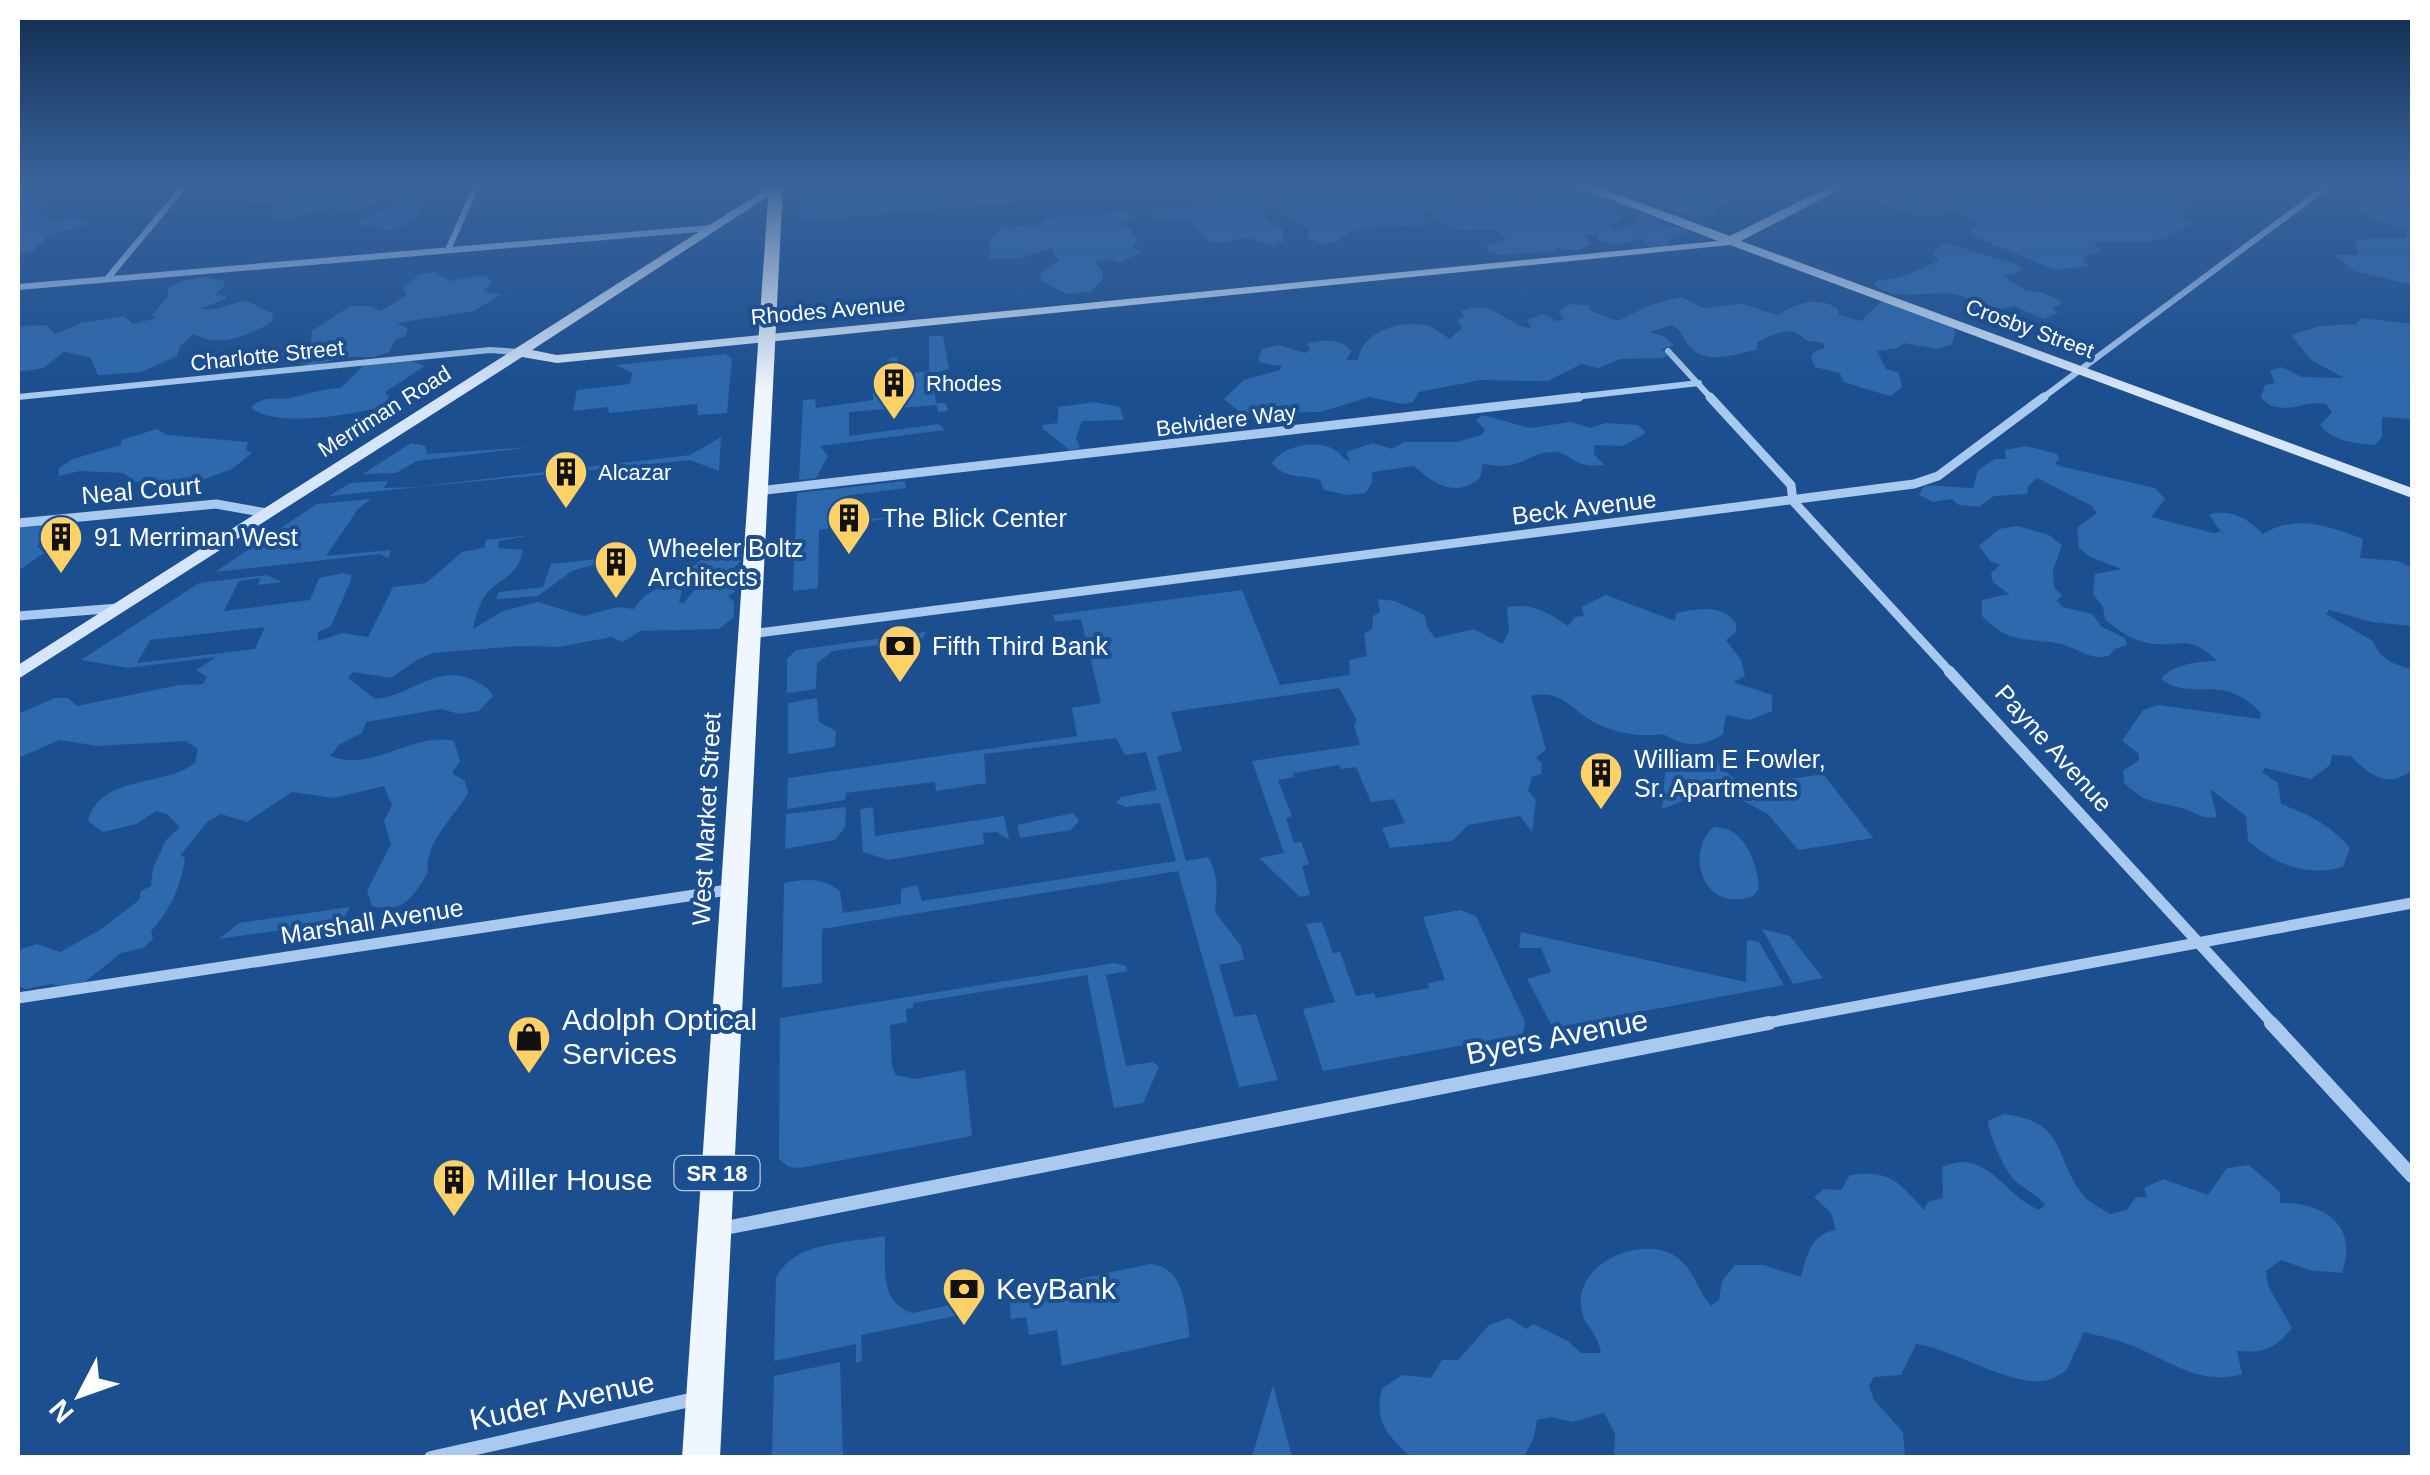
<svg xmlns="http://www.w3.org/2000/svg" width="2430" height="1475" font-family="Helvetica,sans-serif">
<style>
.green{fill:#2e69ad;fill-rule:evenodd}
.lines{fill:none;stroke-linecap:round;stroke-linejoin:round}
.street-far3{stroke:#a9c9ee;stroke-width:6}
.street-far2{stroke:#a9c9ee;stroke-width:9}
.street-far1{stroke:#a9c9ee;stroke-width:11}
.street{stroke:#a9c9ee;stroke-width:14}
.secondary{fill:#d6e6fa;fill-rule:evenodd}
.primary{fill:#f0f6ff;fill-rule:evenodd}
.labels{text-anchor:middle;stroke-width:8;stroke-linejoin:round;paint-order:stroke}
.far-street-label{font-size:22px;fill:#fff;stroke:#1b4f8f}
.far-poi-label{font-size:22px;fill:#fff;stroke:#1b4f8f;text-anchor:start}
.shield{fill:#1b4f8f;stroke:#bbcadd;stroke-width:2.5}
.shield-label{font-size:22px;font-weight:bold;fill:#fff}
.street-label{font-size:25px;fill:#fff;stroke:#1b4f8f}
.poi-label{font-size:25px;fill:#fff;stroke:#1b4f8f;text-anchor:start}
.near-poi-label{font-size:30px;fill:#fff;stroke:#1b4f8f;text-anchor:start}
.near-street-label{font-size:30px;fill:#fff;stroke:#1b4f8f}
</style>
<rect width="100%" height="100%" fill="#1b4f8f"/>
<path class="green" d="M18 184H66L52 192 37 212 54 223 74 218 91 223 48 236 32 252 18 255Z
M247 184H414L391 191 378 202 350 213 334 208 279 221 270 210 276 203H242L243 198 232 195Z
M546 184H646C640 187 633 194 625 196 611 199 553 195 539 192Z
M800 184H1557L1550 189 1515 186 1490 195H1457L1478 205 1497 196 1551 198 1552 192 1577 188 1629 203 1630 207 1615 211 1620 219 1609 227 1615 231 1636 222 1641 212 1665 222 1657 223 1689 230 1667 241 1669 248C1646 251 1653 248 1640 238 1627 246 1610 246 1597 239L1598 235H1584L1590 244 1578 251 1557 248 1553 252 1498 255 1487 251V246L1505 239 1497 230C1462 227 1454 239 1430 210L1421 212 1426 218 1421 225C1388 229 1362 218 1337 242L1321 244 1308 238 1309 229 1272 207 1267 208 1265 218 1283 230 1284 241 1273 247 1248 237 1222 243 1208 241 1190 221 1163 220 1151 216 1153 209C1170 203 1196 211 1207 199H1158L1132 192 800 221Z
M1682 184H1736L1728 191 1729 197 1736 201 1715 208 1716 215C1695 221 1663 209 1646 198L1671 193 1677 197 1692 195 1694 188Z
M1953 184H2149L2192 202 2186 207 2190 211 2180 217 2192 224 2163 239 2142 242H2094L2100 251 2082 258 2088 266 2055 270 1976 237 1969 233 1978 224 1961 212 1944 211 1946 215 1920 217 1854 194 1870 188 1939 202 1944 196 1951 197Z
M422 194 425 204 417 209 420 215 400 228 385 231 376 226 359 225 363 218C385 212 397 197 422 194Z
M2370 199 2412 204V285L2354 271 2334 255H2359L2355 242 2364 239 2406 238 2407 230 2371 218 2360 210 2359 203Z
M1117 210 1132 213V217L1120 225 1133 230 1131 233 1138 240 1133 247 1140 253 1119 263 1111 259 1098 260 1096 264 1103 271 1102 280 1090 292 1067 294 1041 281 1040 275 1060 259 1053 255V248L1016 259H990V241L1002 227 1041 225 1044 219 1067 215 1091 217Z
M1945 243 2016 264 2022 269 2019 272 2003 276 2025 290 2041 292 2060 300V306L2052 308 2058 313 2043 319 2014 306 1987 312 1967 305 1969 299C1941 284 1901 306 1874 285L1877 281C1901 280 1921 269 1939 260L1932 253Z
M435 272 450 281 485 275 493 282 484 292 502 294 474 311 397 323 408 329 405 336 395 340 389 352 374 357H345L312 366 283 359 263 369 246 363 271 353 310 351 312 331 350 306H369L381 311 407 295 403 288 420 274Z
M204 277 224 281 225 285 215 295 226 296 225 299 200 309H218L245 300 273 314 272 322C250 335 218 349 194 334L180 346 177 356 141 372 98 375 90 357 64 352 43 368 18 372V326L47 325 55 334 81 323 124 316 133 324 157 318 152 315 169 295 167 289 181 281Z
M1681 297 1703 308 1743 304 1777 315C1795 304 1818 295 1838 309L1839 315 1861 321 1882 301 1949 320 1956 333 1951 345 1936 349 1904 343 1898 348 1877 351 1886 369 1899 373 1902 387 1891 396C1879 393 1854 386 1843 381L1840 373 1815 367 1811 357 1815 351 1825 348 1823 343 1805 340C1791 322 1774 336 1757 342V350C1735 353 1704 368 1687 343 1681 335 1682 331 1672 325L1650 332 1664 336 1674 345 1661 349 1668 354 1664 358 1620 359 1599 368 1581 364 1548 381 1481 380 1419 392 1413 402 1402 404 1369 397 1321 412 1241 413 1224 399 1244 380 1280 370 1282 366 1262 363 1258 359 1262 349 1278 345 1305 353 1311 350 1307 344C1324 339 1338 338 1352 351L1346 360H1358C1362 331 1401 319 1429 326 1437 329 1443 335 1450 339L1462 328 1457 320 1464 317 1461 311C1492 298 1505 324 1532 329L1527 320 1543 314 1557 321 1563 320 1559 311 1571 304 1588 305 1591 311 1618 321 1650 305Z
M2362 318 2412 324V419L2382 417V437L2375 445C2355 443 2333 442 2320 425L2332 412 2326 404C2304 399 2281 419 2261 398L2265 385 2275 383 2270 371 2281 367 2302 377 2344 378 2311 360 2291 335 2319 326 2356 324Z
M929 336H943L949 369 932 374 936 403H946L948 411 938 412 937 405 849 412V436L939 424 945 430 820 446 828 456 816 478 799 480 803 400 815 399 816 408 873 400V388L891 391 889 358 897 357 899 375 929 371Z
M725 354 732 358 727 413 698 415 697 404 609 413 608 407 573 411 577 390 630 384 632 373 615 365Z
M407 360 425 366 385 392 389 397 384 406C352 415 279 428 251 408 264 394 275 401 290 398 308 394 322 389 341 388L365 364Z
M1095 402 1120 407 1124 420 1082 421 1076 438 1080 448 1070 450 1043 429 1042 425 1058 423V407Z
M1483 415 1530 428 1571 422 1590 428 1606 423 1638 425 1646 433 1623 446 1594 445V454L1604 465C1570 469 1574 452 1553 452 1526 452 1524 472 1483 464L1480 478C1455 498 1435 485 1414 466L1372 472V483L1365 493 1348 495 1324 490 1320 480C1303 474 1285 480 1272 463 1284 445 1320 438 1338 452 1342 456 1345 460 1350 461L1346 452 1373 443 1392 449 1404 442H1457L1482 435 1485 430 1476 420Z
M157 429 167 435 248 442 246 450 252 453 232 469 194 483 136 482 123 473 80 471 59 476V468L73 459 121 445V440Z
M721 437 719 471 690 460 329 496 350 483 388 481 384 488 417 487 690 455Z
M411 443 425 446 427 454 533 447 417 461 396 473 363 474Z
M2026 446 2057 454 2059 459 2055 463 2059 466 2155 488 2165 499 2151 517 2213 533 2221 532 2209 515C2230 507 2249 520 2263 534 2294 514 2329 526 2363 539L2360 558 2398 561 2412 568V626L2372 622 2329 610 2326 614 2373 641C2380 659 2394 665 2412 669V770C2388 789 2370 776 2351 756L2332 755 2330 765 2311 779 2265 768 2262 772 2278 783 2281 804C2308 814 2331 825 2350 848L2343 867C2307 877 2276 865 2248 841L2246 816 2210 789 2217 817C2202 820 2197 813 2185 809 2157 801 2147 805 2124 783L2123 771 2139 760V754L2122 741 2143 710 2158 705 2260 719 2261 713C2222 671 2193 703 2161 679 2173 664 2198 661 2217 661 2187 632 2180 649 2148 643 2134 641 2115 629 2105 619L2103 607 2093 594 2095 574 2122 569 2090 557 2079 548 2077 528 2097 513 2092 506 2037 478 2028 486 2027 494 1994 496 1979 507 1959 505 1951 499 1933 502 1919 495 1924 486C1942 485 1955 488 1973 488L1978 470 1995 459H2006L2005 450Z
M905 481 906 488 844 496V522L907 515 819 530 818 588 793 591 797 493Z
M371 499 358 509 326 556 391 550 388 558 380 554 215 572 317 504Z
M56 521 59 525 37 546 44 553 18 571V524Z
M2018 526 2049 535 2062 545 2053 570 2054 588 2062 595 2057 601 2063 607 2092 614 2102 627 2125 638 2127 645 2115 649 2110 655C2089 663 2076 645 2056 643 2024 638 2008 643 1982 616V600L2009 594 1993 582 1991 573 2000 565 1990 561 1979 546 1999 529Z
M532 535 499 541 498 548 523 550C519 574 503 577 488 592 480 600 475 618 473 629L503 611 538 602 584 616 618 607 634 609C645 592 662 582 682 591L679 603H684L695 589 685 573 712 551 727 549 741 561 726 575 734 578 735 592 728 596 734 602V617L719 629 640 631 623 642 611 637 559 647 520 646 433 653 417 660 391 678 353 672 348 678 375 699C411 697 436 662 475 681 484 686 488 687 493 696L479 711 459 714 441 709 366 722 362 733 340 744 330 756C373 773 413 731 454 741L460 761 452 773 465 781 468 793C455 816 423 845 428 872 413 897 404 914 372 906L367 891 391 844 384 821 392 805 384 786 334 798 292 792 247 822 221 814 207 822 180 856 185 857C182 884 170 911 151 931L153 939 143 948 121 953 85 982 65 987 51 984 25 989 18 985V950L37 944 60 952 100 930 139 900 141 891 151 886 153 868 166 840 180 827 167 814 156 811 136 824 103 832 88 821C102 773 163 788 195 763L198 749 185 741 98 746 60 740 18 758V714L55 698H68L77 706 179 685 203 684 207 677 196 670 216 657 128 668 81 660 199 583 267 575 282 582 258 585 260 578 239 581 224 611 310 600 319 578 343 573 351 575V580L331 626 318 632V641L342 633 368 637 393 587 426 583 462 552 484 548 486 540ZM265 627 255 649 137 663 150 640Z
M623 556 572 571 538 596 496 599 499 592 543 587 551 564Z
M1242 590 1280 685 1350 675 1349 660 1367 656 1364 634 1372 629 1373 616 1380 612 1378 599 1395 601 1425 615 1427 627 1435 638 1474 629 1502 644 1509 632 1507 607C1533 603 1548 612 1568 626L1575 617 1584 616 1581 607 1606 595 1675 621 1676 613C1698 609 1721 603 1736 623V632L1726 640 1741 660 1745 676 1733 682 1772 695V711L1750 720 1726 715 1723 734C1702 748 1684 747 1663 734 1638 738 1608 732 1587 718 1567 704 1558 690 1531 696L1546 749 1536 758 1542 763 1541 774 1532 777 1528 791 1536 800 1532 832 1520 816 1468 825 1452 841 1390 848 1382 828 1405 823 1394 799 1371 802 1356 767 1341 769 1339 765 1293 773 1294 777 1278 780 1292 816 1286 818 1294 843 1301 842 1309 864 1302 866 1310 895 1300 897 1259 858 1284 853 1252 761 1360 745 1354 726 1357 720 1339 688 1171 712 1182 751 1157 756 1186 861 1208 857C1219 878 1217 889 1215 912L1241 946 1244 960 1219 965 1234 1017 1256 1014 1278 1080 1239 1087 1178 871 822 929V983L782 988 784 883C807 879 820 877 840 891L843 913 901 904V889L917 885 922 901 1176 861 1160 803 1126 807 1116 803 1121 797 1157 790 1146 752 1125 755 1116 738 984 754 986 783 936 791 935 782 846 793 845 800 787 809 788 778 1077 736 1072 708 1101 703 1081 619 1055 622 1053 615Z
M926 632 922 639 833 651 817 663 816 689 787 693V659L796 650Z
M817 698 819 722 836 731 835 747 788 754V703Z
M1667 751 1712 753 1723 770 1742 784 1737 799 1701 794 1662 809Z
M1823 774 1873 838 1798 850 1768 814 1743 801 1749 785Z
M846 807 845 827 835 840 785 849 786 814Z
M873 807 875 836 1004 816 1009 840 997 832 983 833 984 844 888 860 863 852 860 809Z
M1073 813 1079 821 1071 830 1020 838 1017 825Z
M1714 827C1744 826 1758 863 1759 889L1753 896C1701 915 1685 850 1714 827Z
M350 907 342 921 219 939 239 923Z
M1460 910 1476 916 1525 1022 1523 1034 1323 1071 1303 1009 1335 1002 1306 924 1322 922 1333 953 1340 952 1356 996 1374 993 1376 998 1429 988 1428 983 1445 980 1423 917Z
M1762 929 1790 936 1823 978 1793 984Z
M1521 932 1746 982 1747 940 1759 942 1784 985 1553 1028 1527 979 1551 972 1541 948H1519Z
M1114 963 1126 966 1127 971 1106 975 1126 1066 1153 1062 1159 1067 1143 1103 1114 1108 1087 975 913 1003V1008L906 1009 907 1022 890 1025 892 1066 896 1075 915 1079 965 1070 972 1136 800 1168 789 1167 779 1159 780 1018Z
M2004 1114C2069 1122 2053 1159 2084 1196 2090 1203 2102 1209 2110 1214L2127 1210 2136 1197 2147 1198 2144 1188 2163 1179 2208 1195 2227 1168 2249 1165 2280 1192V1203C2324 1202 2359 1225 2342 1273L2309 1270 2281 1260 2266 1271 2268 1286 2292 1328C2275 1349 2264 1353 2237 1351L2242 1374C2199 1387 2168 1359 2130 1345 2115 1339 2099 1336 2084 1332L2066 1371C2060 1374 2051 1380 2044 1381 2008 1385 1955 1350 1916 1344L1901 1375 1874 1377 1869 1386 1874 1400 1903 1432 1905 1457H1614L1615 1433 1604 1413 1572 1422 1552 1417 1537 1420 1534 1437 1524 1457H1411C1387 1435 1374 1422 1382 1388L1403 1375 1431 1378 1442 1360H1458L1489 1325 1509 1318 1527 1329 1533 1324 1568 1341 1581 1353H1601C1599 1336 1586 1327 1582 1312 1570 1265 1641 1234 1675 1256 1694 1268 1697 1290 1711 1306L1719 1300 1722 1281 1735 1265H1763L1801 1277C1807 1255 1811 1234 1836 1230L1831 1213 1814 1197 1824 1189 1841 1190 1850 1175C1890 1170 1898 1181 1924 1210L1928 1202 1943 1198 1942 1167C1988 1147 2003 1195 2039 1210L2045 1205C2036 1193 2024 1190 2014 1180 2005 1171 1988 1132 1988 1121Z
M885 1236C886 1265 878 1302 912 1313L964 1302 965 1314 861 1335 862 1361 856 1363V1344L774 1361 776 1278C793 1241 849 1243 885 1236Z
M1150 1264C1185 1267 1185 1307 1190 1337L1062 1366 1057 1330 1029 1335 1026 1317 1011 1319 1009 1294Z
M840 1362 843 1457H772L774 1376Z
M1273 1385 1292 1457H1252Z"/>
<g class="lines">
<path class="street-far3" d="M448 250 477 184
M107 279 186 184
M18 287 710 228
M1668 351 1712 399
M18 397 490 350 519 352
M1557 399 1699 383
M2041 399 2330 184"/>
<path class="street-far2" d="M1710 397 1791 485 1793 501 1951 673
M758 491 1579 397
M18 523 216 504 267 513
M18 616 118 608
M751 634 1914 484 1938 476 2044 397"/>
<path class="street-far1" d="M1949 671 2274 1025
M18 998 734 889
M1756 1025 2412 903"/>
<path class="street" d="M2271 1023 2412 1176
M720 1229 1769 1023
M431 1458 699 1398"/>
<path class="secondary" d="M1571 184H1589L1730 236 1834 184H1850L1741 241 2412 488V498L1730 245 557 363 522 357 18 679V665L771 186 781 188 532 350 557 355 1718 241Z"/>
<path class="primary" d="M769 184H783L720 1458H682Z"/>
</g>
<linearGradient id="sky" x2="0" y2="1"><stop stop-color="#0f2b4f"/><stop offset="0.47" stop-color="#39639b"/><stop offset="1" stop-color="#39639b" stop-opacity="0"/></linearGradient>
<rect width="2430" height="391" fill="url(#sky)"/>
<defs>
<g id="building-pin" transform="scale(2.25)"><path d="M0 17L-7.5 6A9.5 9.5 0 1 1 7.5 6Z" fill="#ffd166" stroke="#1b4f8f"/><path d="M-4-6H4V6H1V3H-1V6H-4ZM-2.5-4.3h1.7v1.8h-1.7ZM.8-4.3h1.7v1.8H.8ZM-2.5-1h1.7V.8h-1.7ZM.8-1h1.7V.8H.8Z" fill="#111"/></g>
<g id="bank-pin" transform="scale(2.25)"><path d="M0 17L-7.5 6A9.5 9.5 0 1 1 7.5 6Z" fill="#ffd166" stroke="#1b4f8f"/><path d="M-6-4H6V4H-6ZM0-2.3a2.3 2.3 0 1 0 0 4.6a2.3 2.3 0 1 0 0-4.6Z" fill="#111"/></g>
<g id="shop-pin" transform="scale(2.25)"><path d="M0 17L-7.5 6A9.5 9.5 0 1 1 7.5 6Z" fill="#ffd166" stroke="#1b4f8f"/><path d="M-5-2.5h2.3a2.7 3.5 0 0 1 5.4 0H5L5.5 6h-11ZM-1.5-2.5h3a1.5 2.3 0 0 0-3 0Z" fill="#111"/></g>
</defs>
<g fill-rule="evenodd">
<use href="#building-pin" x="894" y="383"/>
<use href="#building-pin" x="566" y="472"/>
<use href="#building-pin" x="849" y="518"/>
<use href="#building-pin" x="61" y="537"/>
<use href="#building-pin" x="616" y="562"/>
<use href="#bank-pin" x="900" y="646"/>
<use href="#building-pin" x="1601" y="773"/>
<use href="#shop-pin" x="529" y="1037"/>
<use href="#building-pin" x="454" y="1180"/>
<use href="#bank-pin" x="964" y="1289"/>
</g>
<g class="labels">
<g class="far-street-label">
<text transform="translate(828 310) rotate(-5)" y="8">Rhodes Avenue</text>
<text transform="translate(2030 328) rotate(20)" y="8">Crosby Street</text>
<text transform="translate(267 355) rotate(-6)" y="8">Charlotte Street</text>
<text transform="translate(384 411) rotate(-32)" y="8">Merriman Road</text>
<text transform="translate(1226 420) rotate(-7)" y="8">Belvidere Way</text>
</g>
<g class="far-poi-label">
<text x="926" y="391">Rhodes</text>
<text x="598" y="480">Alcazar</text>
</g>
<rect class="shield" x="674.5" y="1156" width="85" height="34" rx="8"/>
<g class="shield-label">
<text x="717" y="1181">SR 18</text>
</g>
<g class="street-label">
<text transform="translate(141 490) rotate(-5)" y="9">Neal Court</text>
<text transform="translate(1584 507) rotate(-7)" y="9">Beck Avenue</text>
<text transform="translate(2054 748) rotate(48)" y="9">Payne Avenue</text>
<text transform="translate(706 819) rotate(-87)" y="9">West Market Street</text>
<text transform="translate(372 921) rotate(-9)" y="9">Marshall Avenue</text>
</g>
<g class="poi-label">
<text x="882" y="527">The Blick Center</text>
<text x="94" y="546">91 Merriman West</text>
<text x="648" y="557">Wheeler Boltz<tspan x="648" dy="29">Architects</tspan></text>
<text x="932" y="655">Fifth Third Bank</text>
<text x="1634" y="768">William E Fowler,<tspan x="1634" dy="29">Sr. Apartments</tspan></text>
</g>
<g class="near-poi-label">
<text x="562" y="1030">Adolph Optical<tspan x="562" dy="34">Services</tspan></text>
<text x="486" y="1190">Miller House</text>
<text x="996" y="1299">KeyBank</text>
</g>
<g class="near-street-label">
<text transform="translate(1557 1037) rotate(-11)" y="10">Byers Avenue</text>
<text transform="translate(562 1401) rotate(-12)" y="10">Kuder Avenue</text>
</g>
</g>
<rect width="2430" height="1475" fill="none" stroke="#ffffff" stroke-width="40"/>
<g transform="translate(80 1395) rotate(229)" stroke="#1b4f8f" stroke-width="8" paint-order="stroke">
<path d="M0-8L18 38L0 25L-18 38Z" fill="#ffffff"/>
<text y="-15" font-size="28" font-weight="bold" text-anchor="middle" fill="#ffffff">N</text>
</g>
</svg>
